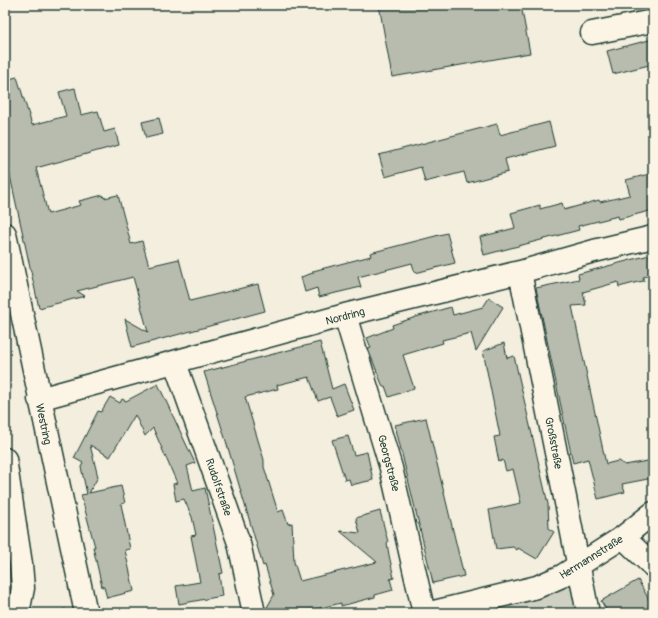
<svg xmlns="http://www.w3.org/2000/svg" width="658" height="618" font-family="Pangolin,sans-serif">
<style>
.green{fill:#d0d1c2;stroke:#78877b}
.building{fill:#b8bcae;stroke:#1f3d34}
.lines{fill:none;stroke-linecap:round;stroke-linejoin:round}
.minor-casing{stroke:#1f3d34;stroke-width:25}
.major-casing{stroke:#1f3d34;stroke-width:25}
.path{stroke:#1f3d34;stroke-width:2.5;stroke-dasharray:3 3;stroke-linecap:butt}
.minor{stroke:#fcf5e5;stroke-width:22}
.major{stroke:#fcf5e5;stroke-width:22}
.labels{text-anchor:middle;stroke-width:3;stroke-linejoin:round;paint-order:stroke}
.street-label{font-size:11px;fill:#1f3d34;stroke:#fcf5e5}
</style>
<rect width="100%" height="100%" fill="#f3eede"/>
<filter id="ink" filterUnits="userSpaceOnUse"><feTurbulence type="fractalNoise" baseFrequency=".025" numOctaves="2"/><feDisplacementMap in="SourceGraphic" scale="8" xChannelSelector="R" yChannelSelector="G"/><feConvolveMatrix kernelMatrix="1 2 1 2 8 2 1 2 1" color-interpolation-filters="sRGB"/></filter>
<g filter="url(#ink)">
<path class="green" d="M575 578 581 613H463Z"/>
<path class="building" d="M379 5H521L530 53 392 77Z
M653 39V64L613 74 607 51Z
M17 77 32 125 66 116 59 92 75 88 81 115 98 111 104 132 115 129 119 145 36 168 48 214 81 205 79 201 103 195 104 198 118 195 131 244 142 241 149 266 179 259 190 301 258 284 265 311 132 347 125 319 148 332 133 277 77 291 85 296 39 308 5 153V80Z
M159 118 163 134 146 138 142 122Z
M549 122 555 146 505 159 508 172 467 183 464 172 425 182 421 167 385 177 379 155 497 124 500 135Z
M653 173V210L619 219 618 216 578 226 579 230 484 255 480 237 515 228 511 213 540 205V209L562 203 564 210 599 200 600 202 630 195 626 180Z
M447 233 455 263 415 273 412 263 358 277 361 287 319 297 317 288 305 292 301 277 313 273V271L371 256 370 253Z
M653 254V275L643 277 644 281 638 282 619 287 618 282 583 292 586 305 572 306 606 464 618 461 625 465 653 460V478L622 484 625 492 598 499 588 459 573 463 536 288 579 279 578 274Z
M489 298 503 307 476 351 471 333 442 340 443 343 403 355 414 388 389 397 385 386 383 387 368 349 371 348 367 338 393 328 392 325 419 316 451 307 453 315 483 307Z
M320 342 332 389 344 384 354 410 337 416 330 397 318 401 309 377 277 385 278 389 245 397 264 460V467L278 512 283 510 288 524 292 523 294 562 300 581 377 562 340 531 360 533 356 518 380 511 388 542 387 543 389 555 394 578 390 579 393 590 375 595V597L341 606V603L300 613H266V609L274 595 265 565 263 566 226 441 204 372Z
M504 343 507 358 514 356 548 504 549 529 554 532 537 559 518 548 517 550 513 547 496 549 489 510 521 503 513 469 506 471 503 460 499 462 494 437 500 436 483 351Z
M158 384 195 463 187 466 193 491 205 488 223 573 219 574 222 596 179 604 176 586 200 582 191 536 196 535 192 517 184 499 176 501 173 484 177 483 153 428 145 436 135 415 110 457 90 445 98 477 89 493 121 486 125 503 121 504 130 549 125 550 134 591 107 598 104 587H102L93 547H95L81 495 87 494 81 467 83 463 74 458 98 411 101 412 110 397 120 403 122 399 126 401Z
M426 418 464 576 433 583 395 425Z
M348 436 354 455 367 452 373 480 351 485 349 479 345 480 332 440Z
M638 580 653 607V613H608L601 601Z"/>
<g class="lines">
<g class="minor-casing">
<path id="minor" d="M592 33 653 21
M5 234 86 613
M520 272 588 613
M345 315 391 468 424 613
M175 363 239 543 254 613
M39 399 345 315 520 272 594 251 653 237
M623 537 653 566
M430 613 537 587 562 576 623 537 653 513"/>
</g>
<g class="major-casing">
<path id="major" d="M5 459 21 564 23 588 18 613"/>
</g>
<path class="path" d="M45 613 66 610"/>
<use href="#minor" class="minor"/>
<use href="#major" class="major"/>
</g>
</g>
<g class="labels">
<g class="street-label">
<text transform="translate(345 316) rotate(-15)" y="4">Nordring</text>
<text transform="translate(44 424) rotate(78)" y="4">Westring</text>
<text transform="translate(554 443) rotate(79)" y="4">Großstraße</text>
<text transform="translate(389 463) rotate(75)" y="4">Georgstraße</text>
<text transform="translate(219 487) rotate(71)" y="4">Rudolfstraße</text>
<text transform="translate(591 557) rotate(-32)" y="4">Hermannstraße</text>
</g>
</g>
<rect width="658" height="618" fill="none" stroke="#fcf5e5" stroke-width="20"/>
<rect x="10" y="10" width="638" height="598" fill="none" stroke="#1f3d34" stroke-width="1.5" filter="url(#ink)"/>
</svg>
